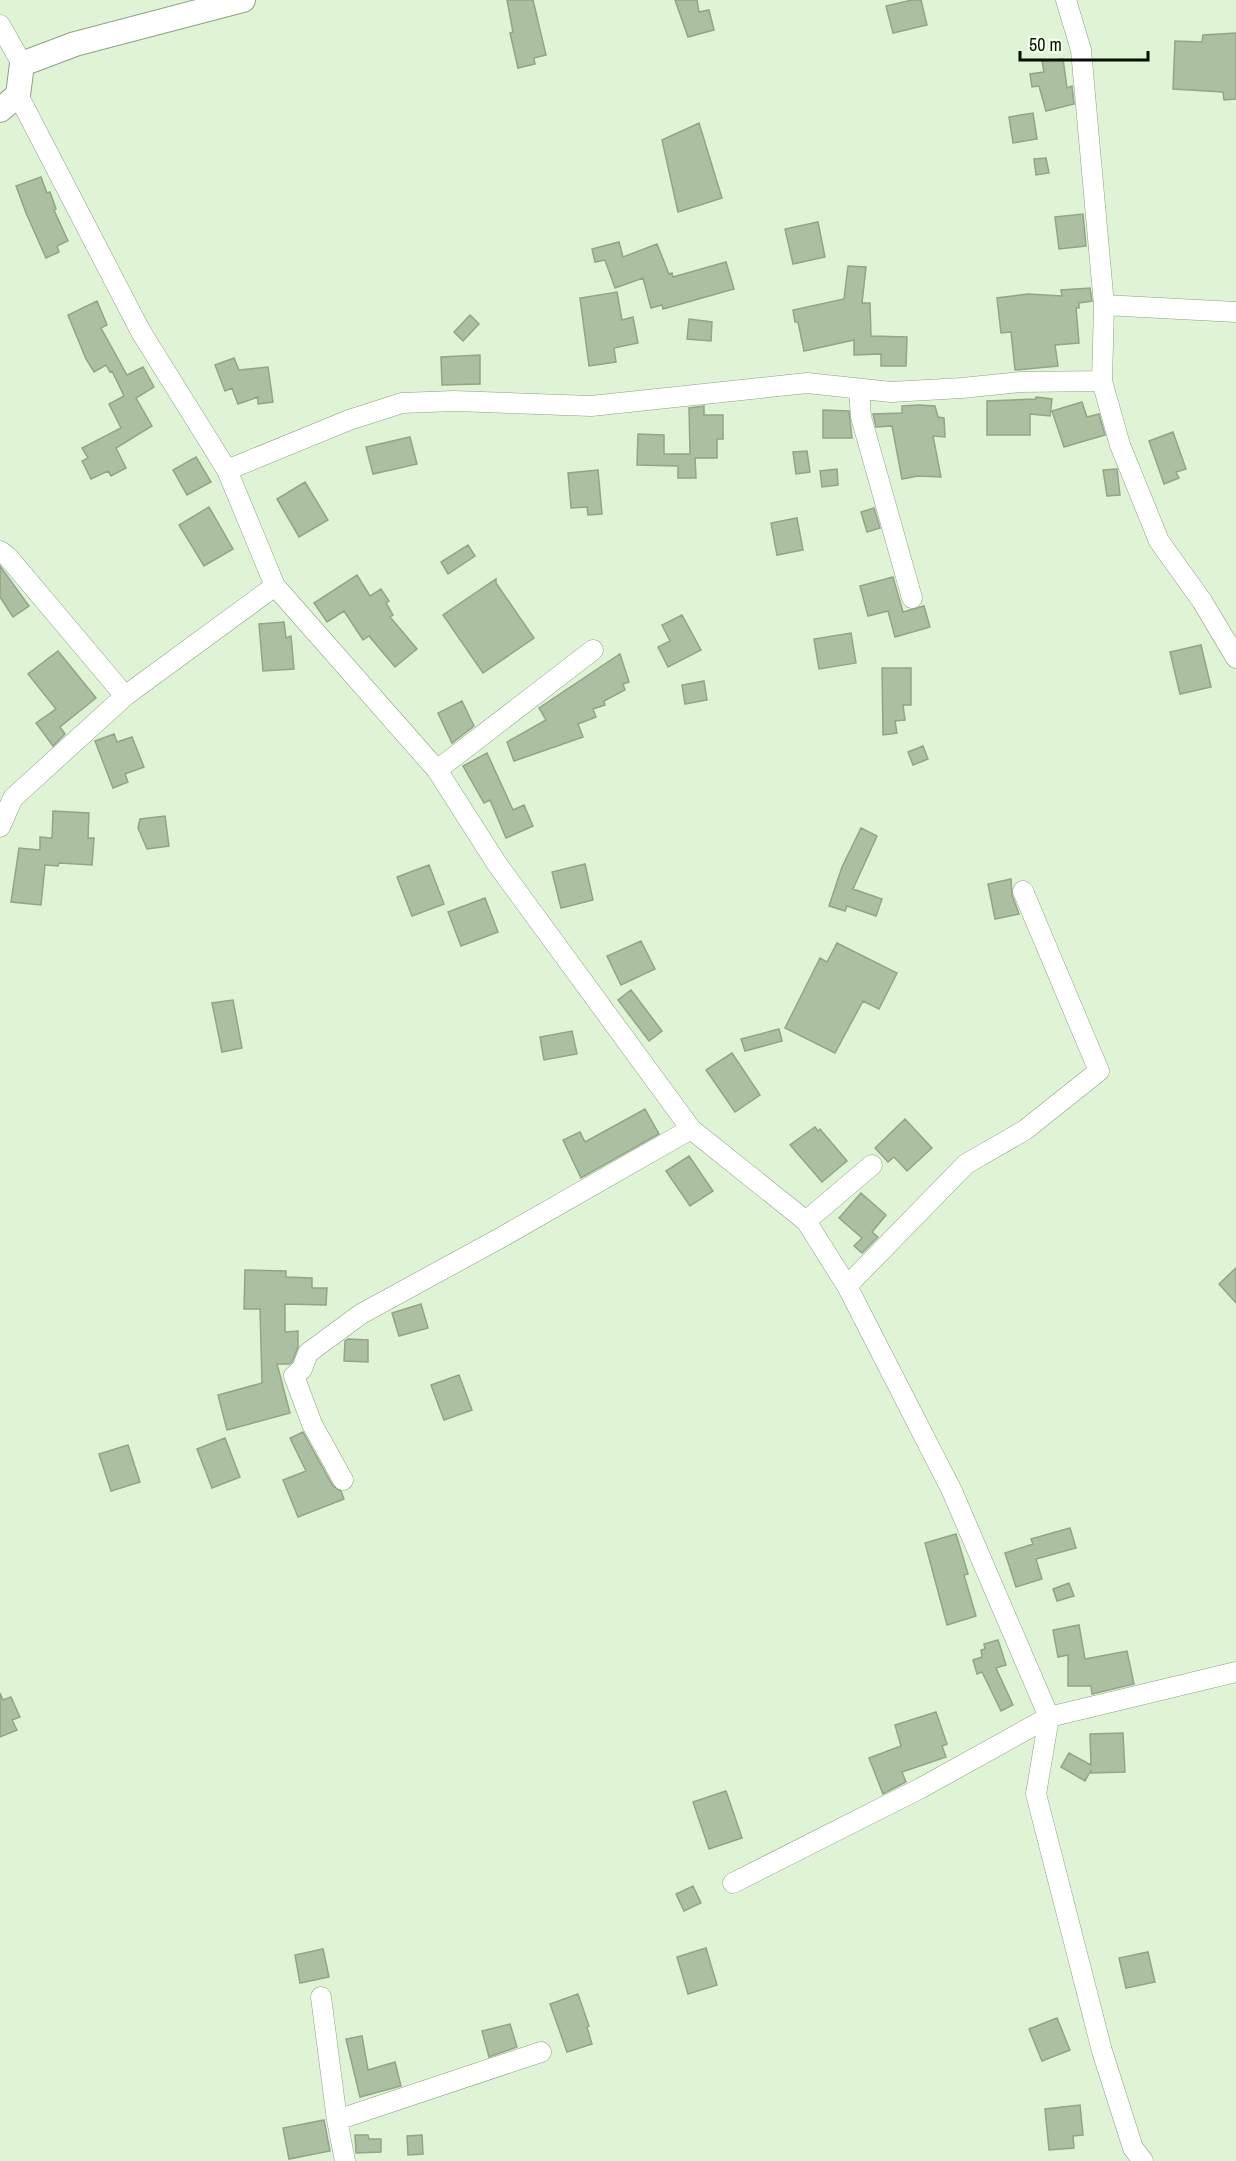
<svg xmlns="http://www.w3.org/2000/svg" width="1236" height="2161" font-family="'Archivo Narrow',sans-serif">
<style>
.building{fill:#abbfa1;stroke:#92a587;stroke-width:1.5}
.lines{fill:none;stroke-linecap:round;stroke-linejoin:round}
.minor-casing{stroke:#8ea184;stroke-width:21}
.tertiary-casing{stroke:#8ea184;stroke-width:26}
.minor{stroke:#fff;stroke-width:20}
.tertiary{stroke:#fff;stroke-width:24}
</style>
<rect width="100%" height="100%" fill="#dff4d4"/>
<path class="building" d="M507 0H533L546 55 534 58 535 64 518 68 510 33 513 32Z
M675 0H697L699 12 709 10 714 30 688 37Z
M912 0H921L927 25 893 33 886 6Z
M1236 33V99L1224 100 1223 92 1173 89 1175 41 1202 42 1203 35Z
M1063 59 1067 88 1072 86 1074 104 1046 111 1039 86 1032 87 1030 74 1044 72 1042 61Z
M1033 113 1037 139 1013 143 1009 117Z
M699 123 722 198 678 212 662 140Z
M1046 158 1049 173 1036 175 1034 159Z
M41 177 47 193 50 192 56 209 54 210 68 241 57 246 59 252 46 258 26 213 16 186Z
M1083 214 1086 246 1059 249 1055 217Z
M818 222 825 257 793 264 785 229Z
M619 242 623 257 657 244 669 274 672 273 673 277 726 262 734 289 663 309 662 305 651 308 643 278 615 288 605 260 595 262 592 249Z
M848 266 866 267 862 303H870L871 336 907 337 906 366H881V354L854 355V340L804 351 798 322H795L793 310 844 299Z
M1090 288 1092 301 1079 303V308H1076L1079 343 1055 345 1058 366 1015 370 1011 332 1001 333 997 298 1028 294 1062 296 1061 290Z
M617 292 622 320 633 317 638 343 614 348 616 362 589 366 580 298Z
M97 301 107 325 101 328 127 375 143 367 154 387 136 398 152 426 116 448 126 468 111 476 108 471 91 479 82 461 88 458 82 448 121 428 109 404 124 396 112 371 110 372 106 365 94 372 86 359 68 315Z
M470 315 479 324 463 341 454 332Z
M689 319 712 322 711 341 687 339Z
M480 355V384L442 385 441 357Z
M234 358 239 370 268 367 273 402 258 404V397L238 404 232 388 225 391 215 365Z
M1036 397 1052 399 1050 416 1030 414V435H987V401L1036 399Z
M1082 402 1087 417 1099 414 1105 435 1064 447 1052 411Z
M919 405 935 406 938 417 944 418 945 437 933 436 941 477 918 476 902 479 892 426 876 427 873 414 902 413V406Z
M704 406V415H723V439H717V458H695L696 478H678V466L637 465 638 434 664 435V454H690L689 408Z
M823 410 849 411 852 438H823Z
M1173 432 1186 469 1176 472 1179 478 1164 484 1149 441Z
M410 437 417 464 373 474 366 447Z
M807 451 810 472 796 474 793 452Z
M196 457 211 482 187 495 173 470Z
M837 469 838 485 822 487 820 471Z
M1117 469 1120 495 1107 496 1103 470Z
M598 470 602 514 588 515 587 507 571 508 568 473Z
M305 482 328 520 299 537 277 499Z
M209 507 233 549 204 566 179 525Z
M874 508 880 528 867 532 861 512Z
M797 518 803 550 777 555 771 523Z
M468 545 475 556 448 574 441 562Z
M0 566 29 606 13 617 0 597Z
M357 575 370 596 381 589 389 601 386 603 393 615 390 617 417 649 395 667 369 636 363 640 344 611 327 622 314 603Z
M893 577 903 612 924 606 930 627 895 637 888 611 868 616 860 586Z
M496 579V583L534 638 483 673 443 615Z
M682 615 701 650 668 667 658 647 670 641 662 625Z
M284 622 286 638 291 636 294 669 263 671 259 624Z
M851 633 856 663 819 669 814 639Z
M1201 645 1211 687 1180 694 1170 652Z
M58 651 96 698 60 727 65 734 53 746 36 723 56 709 28 674Z
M620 654 629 682 623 684 625 690 604 701 605 705 593 709 596 717 578 724 583 737 514 761 507 742 546 720 539 708Z
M882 668H911V705H903L905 720 895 721 897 733 883 735Z
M704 681 707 700 685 704 682 685Z
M462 701 474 726 452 743 438 713Z
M114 734 117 742 132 737 144 767 125 774 128 782 113 788 95 741Z
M923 746 928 759 913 765 908 752Z
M487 753 513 810 524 805 533 826 506 838 490 800 484 803 463 766Z
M53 811 89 813 88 838H94L92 865 59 863 58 866 45 865 41 905 11 902 19 848 40 850V837L52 838Z
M165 816 169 846 147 849 138 828 140 819Z
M861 828 877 836 853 889 882 899 876 916 847 906 845 911 829 906 842 867Z
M585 864 593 900 561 908 552 872Z
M429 865 444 904 412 916 397 877Z
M1011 879 1012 895 1019 914 995 919 988 884Z
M485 898 498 932 461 946 448 912Z
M641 941 655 969 621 985 607 956Z
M837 943 897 973 879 1009 863 1001 835 1053 785 1028 820 958 827 962Z
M631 990 662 1031 649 1041 618 1000Z
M233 1000 242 1048 222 1052 212 1003Z
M779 1029 782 1041 745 1051 741 1039Z
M572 1031 577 1054 544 1060 540 1037Z
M732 1053 760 1095 735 1112 706 1070Z
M645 1109 659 1134 581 1178 563 1140 580 1132 585 1142Z
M905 1119 932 1148 907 1171 894 1157 888 1162 875 1148Z
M815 1127 818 1131 820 1129 847 1161 822 1182 790 1145Z
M689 1156 713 1191 690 1206 666 1171Z
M861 1193 886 1215 872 1232 878 1237 862 1253 854 1246 862 1238 839 1218Z
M1236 1268V1303L1219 1284Z
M245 1270 286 1271V1277L312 1278V1288H327L326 1305 285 1304V1332L298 1331V1347L292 1362 289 1364H277L290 1413 227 1430 218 1395 262 1383 260 1309H244Z
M421 1304 428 1328 399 1336 392 1313Z
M348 1339 368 1340V1362L344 1361 345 1341Z
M459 1375 472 1410 444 1420 431 1385Z
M303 1432 333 1486 341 1491 344 1499 298 1517 283 1480 306 1471 290 1438Z
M225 1438 240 1477 212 1488 197 1449Z
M128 1445 140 1482 111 1491 99 1454Z
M1070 1528 1076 1548 1036 1559 1042 1579 1016 1587 1005 1553 1033 1544 1031 1539Z
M956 1534 968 1574 964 1575 976 1616 947 1625 925 1543Z
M1069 1583 1074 1596 1057 1601 1053 1589Z
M1079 1625 1085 1659 1127 1651 1134 1684 1092 1694 1091 1686H1068V1655L1058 1657 1053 1630Z
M998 1640 1006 1665 996 1668 1013 1705 1001 1711 982 1672 977 1674 973 1660 982 1657 981 1650 985 1649 984 1644Z
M0 1693 3 1700 11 1697 20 1717 12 1720 17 1730 0 1737Z
M936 1712 947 1744 942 1746 946 1757 902 1772 906 1782 883 1794 869 1758 901 1746 895 1725Z
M1123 1733 1125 1772 1091 1773V1770L1085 1781 1061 1767 1069 1753 1091 1765 1090 1734Z
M726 1791 742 1838 709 1849 693 1802Z
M693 1886 701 1903 684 1911 676 1894Z
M706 1948 717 1985 688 1994 677 1957Z
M323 1949 329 1977 300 1983 295 1955Z
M1148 1952 1155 1982 1126 1988 1119 1958Z
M578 1994 589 2026 587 2027 592 2044 567 2052 550 2004Z
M1057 2018 1070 2050 1042 2061 1029 2029Z
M510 2024 517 2047 489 2057 482 2031Z
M362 2036 368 2070 395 2062 401 2086 360 2097 346 2039Z
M1080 2105 1083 2135 1073 2136 1074 2148 1049 2150 1045 2109Z
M324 2120 330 2151 289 2159 283 2128Z
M355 2135H368L369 2139H381V2152L356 2153Z
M422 2135 423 2154 408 2155 407 2136Z"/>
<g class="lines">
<g class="minor-casing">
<path id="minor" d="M1066 0 1081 50 1104 305 1102 381 1120 445 1159 541 1202 601 1236 658
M0 25 22 64
M18 95 141 332 227 470 275 586 437 770 497 864 691 1129 806 1221 847 1286 952 1491 1049 1717 1036 1794 1102 2051 1133 2148 1143 2161
M1104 305 1236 312
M859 390 861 417 912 598
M227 470 349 420 402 403 454 401 591 406 807 383 891 392 962 388 1020 382 1102 381
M0 551 8 557 125 696
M437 770 593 650
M0 827 13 798 125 696 275 586
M806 1221 872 1165
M847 1286 966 1164 1025 1130 1099 1071 1023 891
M343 1480 312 1424 294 1376 302 1369 308 1353 361 1314 502 1237 691 1129
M733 1883 921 1788 1049 1717 1236 1672
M321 1997 337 2120 345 2161
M337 2120 541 2052"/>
</g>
<g class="tertiary-casing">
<path id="tertiary" d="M0 110 18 95 22 64 75 44 243 0"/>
</g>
<use href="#minor" class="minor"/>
<use href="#tertiary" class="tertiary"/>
</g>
<path d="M1020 51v9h128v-9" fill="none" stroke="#070e05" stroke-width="3"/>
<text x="1029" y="51" font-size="18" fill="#070e05" stroke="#f2ffeb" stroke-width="4.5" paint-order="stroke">50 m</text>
</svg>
